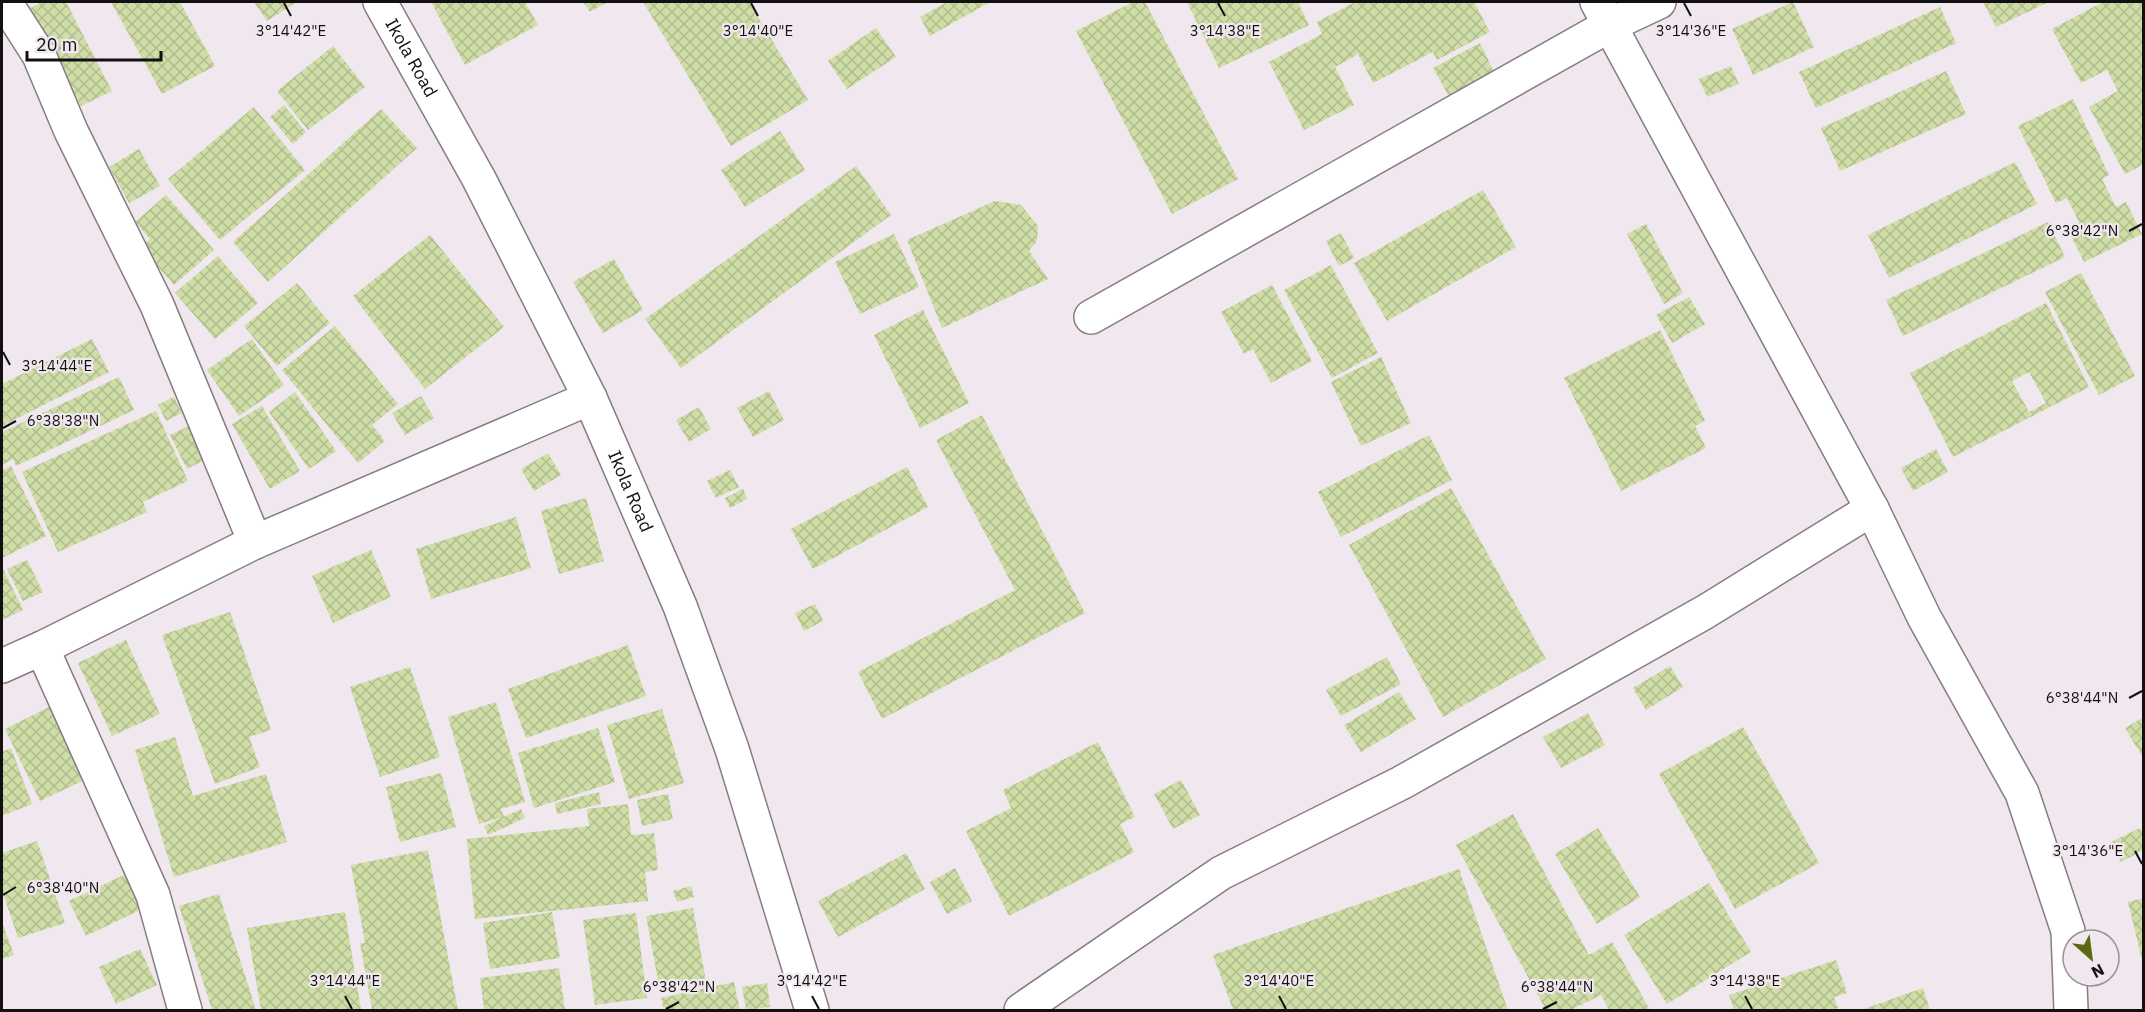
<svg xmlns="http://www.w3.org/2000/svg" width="2145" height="1012" font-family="'IBM Plex Sans',sans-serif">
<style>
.building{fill:url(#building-cross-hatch);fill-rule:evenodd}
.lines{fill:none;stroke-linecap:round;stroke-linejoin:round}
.minor-casing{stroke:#857d82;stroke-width:36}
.minor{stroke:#fff;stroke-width:33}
.ticks{fill:none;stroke:#131012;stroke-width:2}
.labels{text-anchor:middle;stroke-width:4.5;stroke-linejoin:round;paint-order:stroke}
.street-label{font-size:18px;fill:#131012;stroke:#f0e8ee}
.ticks-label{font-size:15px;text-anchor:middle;fill:#131012;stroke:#f0e8ee;stroke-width:4.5;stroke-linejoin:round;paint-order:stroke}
</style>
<defs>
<pattern id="building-cross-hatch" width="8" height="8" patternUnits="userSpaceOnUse" patternTransform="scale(1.5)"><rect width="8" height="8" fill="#cfdda7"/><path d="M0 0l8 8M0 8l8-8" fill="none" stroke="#b1bd8f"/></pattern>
</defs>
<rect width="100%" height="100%" fill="#f0e8ee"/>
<path class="building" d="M42 2H66L112 91 81 106 30 8Z
M111 2H180L215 66 162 94Z
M254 2H297L267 21Z
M431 2H525L538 25 465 65Z
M583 2H608L590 12Z
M643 2H749L808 100 731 146Z
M947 2H990L930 36 920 17Z
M1133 2H1145L1238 179 1172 214 1076 31Z
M1187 2H1298L1309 25 1219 68Z
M1355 2H1474L1490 32 1437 60 1433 52 1373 83 1358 54 1335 67 1354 105 1304 130 1269 62 1322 34 1317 22Z
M1793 2 1814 47 1753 75 1732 29Z
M1983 2H2049L1996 27Z
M2103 2H2144V164L2125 174 2089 107 2118 91 2107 70 2081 83 2052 29Z
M1940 7 1956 43 1816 108 1799 72Z
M876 28 896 57 847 89 828 61Z
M1480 43 1495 74 1450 98 1433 68Z
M333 46 365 87 308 130 277 91Z
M1731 66 1739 84 1707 97 1699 79Z
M1946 71 1966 114 1840 171 1821 128Z
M2073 99 2109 175 2102 179 2116 207 2126 202 2142 234 2084 262 2067 228 2079 222 2067 198 2056 203 2018 126Z
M284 105 306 132 293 144 270 117Z
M254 107 305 170 220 240 168 179Z
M381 109 417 148 268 282 233 242Z
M780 131 805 170 745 207 721 170Z
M139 149 160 186 129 203 109 167Z
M2015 162 2037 204 1889 278 1868 235Z
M856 166 891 215 681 368 645 319Z
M1483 190 1516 247 1387 321 1354 263Z
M166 195 214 250 174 285 141 247 150 239 135 222Z
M995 201 1021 205 1038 226 1037 241 1029 251 1048 279 942 328 907 240Z
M2048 222 2065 257 1903 336 1886 300Z
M1646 224 1683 293 1664 304 1627 234Z
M1341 233 1354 258 1339 266 1326 241Z
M894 234 919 287 860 314 835 262Z
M430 235 504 327 425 389 353 296Z
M218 256 258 303 215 339 175 293Z
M614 259 643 310 603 333 573 282Z
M1331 265 1378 353 1332 378 1284 290Z
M2081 273 2135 376 2099 395 2045 292Z
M297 283 330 323 277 366 244 326Z
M1272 285 1312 361 1271 383 1253 349 1244 354 1221 312Z
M1689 297 1705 324 1672 343 1656 315Z
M2046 303 2089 387 1953 457 1910 373ZM2029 372 2046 403 2029 412 2012 381Z
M923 310 969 403 920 428 874 335Z
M335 326 398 404 372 425 385 441 358 463 282 370Z
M1660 330 1705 420 1695 426 1706 448 1621 491 1564 378Z
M92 339 109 372 2 426V384Z
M252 339 284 385 239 416 207 370Z
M1381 357 1411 423 1361 446 1331 382Z
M119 377 134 410 16 466 13 459 2 465V432Z
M769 391 784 420 753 437 737 408Z
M295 392 336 451 309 469 269 412Z
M421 396 434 418 405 435 392 413Z
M174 397 182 413 166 421 158 405Z
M262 406 300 471 270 489 232 424Z
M699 407 711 429 689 442 676 420Z
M156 411 188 481 143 502 147 512 58 552 22 472Z
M982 415 1085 613 882 719 858 672 1015 590 936 440Z
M193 424 209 458 187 469 170 435Z
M1429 435 1452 480 1341 537 1318 492Z
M1936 449 1948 472 1913 491 1901 468Z
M548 453 561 475 534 491 521 469Z
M11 466 46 536 2 558V470Z
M907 467 928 507 813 569 791 529Z
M730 470 739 487 716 498 707 481Z
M1451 488 1546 659 1443 717 1349 545Z
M743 489 747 499 730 508 725 498Z
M586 498 604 561 559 574 541 511Z
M516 517 531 568 431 599 416 549Z
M371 550 391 597 333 623 312 576Z
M27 560 43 592 23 601 7 569Z
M2 566 23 610 2 620Z
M815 604 823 621 804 631 795 613Z
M230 612 271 730 249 737 260 767 215 784 162 635Z
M126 640 160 714 112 736 78 663Z
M628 645 646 696 526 738 508 689Z
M1387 657 1401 684 1341 716 1326 690Z
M1670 666 1683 687 1646 710 1633 688Z
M410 667 440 757 380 777 350 687Z
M1399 692 1416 719 1361 752 1344 725Z
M496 702 525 802 501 809 504 817 479 824 448 717Z
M55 704 91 777 40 801 5 729Z
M662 709 684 783 629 799 607 725Z
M1588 713 1605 745 1561 768 1543 737Z
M2144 717V759L2125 728Z
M1743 727 1819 863 1735 909 1659 774Z
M598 728 615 782 534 808 518 753Z
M175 737 193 796 266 774 287 842 174 877 135 750Z
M1098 742 1135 817 1120 824 1134 852 1009 916 966 831 1011 808 1003 790Z
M11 748 32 804 2 816V752Z
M441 773 456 827 400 842 386 787Z
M1181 780 1200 815 1173 829 1154 794Z
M599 792 601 804 557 814 555 803Z
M668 794 673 819 642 826 637 800Z
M628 804 631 835 654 833 658 870 645 872 648 901 475 919 467 839 589 826 587 809Z
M521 809 525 818 488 835 484 826Z
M1513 814 1589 955 1612 942 1650 1010H1609L1601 995 1571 1010H1546L1456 845Z
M1598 828 1640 897 1597 924 1555 854Z
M2140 828 2144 835V850L2121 862 2111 842Z
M37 841 65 923 18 938 2 890V853Z
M428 850 458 1010H372L360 943H365L351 865Z
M906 853 925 889 838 937 818 901Z
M955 868 972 901 947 914 930 882Z
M1459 869 1508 1010H1233L1213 955Z
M128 873 144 908 86 936 69 901Z
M1709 883 1751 952 1667 1004 1624 935Z
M691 886 694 897 677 902 673 891Z
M219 894 256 1010H212L179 906Z
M2144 898V964H2143L2128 902Z
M693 908 706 982 660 991 646 916Z
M345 912 361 1010H261L247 928Z
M552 912 560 958 490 969 483 923Z
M636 913 647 998 595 1005 583 920Z
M2 922 14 955 2 959Z
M140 949 157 985 116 1004 99 967Z
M1836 960 1847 993 1834 997 1838 1008 1831 1010H1734L1729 995Z
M559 968 565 1010H484L480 978Z
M734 982 740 1010H664L661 998Z
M767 983 770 1007 746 1010 742 987Z
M1923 988 1930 1010H1861Z"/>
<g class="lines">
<g class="minor-casing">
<g id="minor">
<path d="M5 2 39 55 71 131 157 305 255 542"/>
<path id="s1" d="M380 2 479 179 590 398 680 606 732 749 812 1010"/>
<path d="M1597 2 1872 509 1924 617 2022 793 2068 931 2071 1010"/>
<path d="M1091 317 1610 25 1659 2"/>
<path d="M42 648 153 895 185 1010"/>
<path d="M2 666 42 648 255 542 590 398"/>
<path d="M1021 1010 1221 873 1401 783 1705 612 1872 509"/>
</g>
</g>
<use href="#minor" class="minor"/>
</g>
<path class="ticks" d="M284 3 291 16M751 3 758 16M1218 3 1225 16M1684 3 1691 16M2129 231 2142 224M3 352 10 365M3 428 16 421M2129 698 2142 691M2135 851 2142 864M3 895 16 887M345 996 352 1009M812 996 819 1009M1279 996 1286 1009M1745 996 1752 1009M666 1009 679 1002M1543 1009 1557 1002"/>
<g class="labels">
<g class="street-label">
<text dy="6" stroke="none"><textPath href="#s1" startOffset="64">Ikola Road</textPath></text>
<text dy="6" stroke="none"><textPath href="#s1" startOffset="550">Ikola Road</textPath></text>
</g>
</g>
<g class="ticks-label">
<text x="291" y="36">3°14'42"E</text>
<text x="758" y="36">3°14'40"E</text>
<text x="1225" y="36">3°14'38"E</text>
<text x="1691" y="36">3°14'36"E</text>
<text x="2082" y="236">6°38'42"N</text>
<text x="57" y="371">3°14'44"E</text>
<text x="63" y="426">6°38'38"N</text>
<text x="2082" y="703">6°38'44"N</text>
<text x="2088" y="856">3°14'36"E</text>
<text x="63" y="893">6°38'40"N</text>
<text x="345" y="986">3°14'44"E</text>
<text x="812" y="986">3°14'42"E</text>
<text x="1279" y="986">3°14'40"E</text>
<text x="1745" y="986">3°14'38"E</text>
<text x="679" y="992">6°38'42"N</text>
<text x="1557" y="992">6°38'44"N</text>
</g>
<rect width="2145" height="1012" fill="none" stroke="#131012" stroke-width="6"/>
<g transform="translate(2091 958) rotate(152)"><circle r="28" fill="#f0e8ee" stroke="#989296" stroke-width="1.5"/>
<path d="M0-4.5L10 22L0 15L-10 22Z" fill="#5a6912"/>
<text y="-9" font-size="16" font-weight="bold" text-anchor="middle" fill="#131012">N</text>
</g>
<path d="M27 51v9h134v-9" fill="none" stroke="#131012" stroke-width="3"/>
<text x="36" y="51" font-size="18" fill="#131012" stroke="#f0e8ee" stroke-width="4.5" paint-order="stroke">20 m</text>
</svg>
